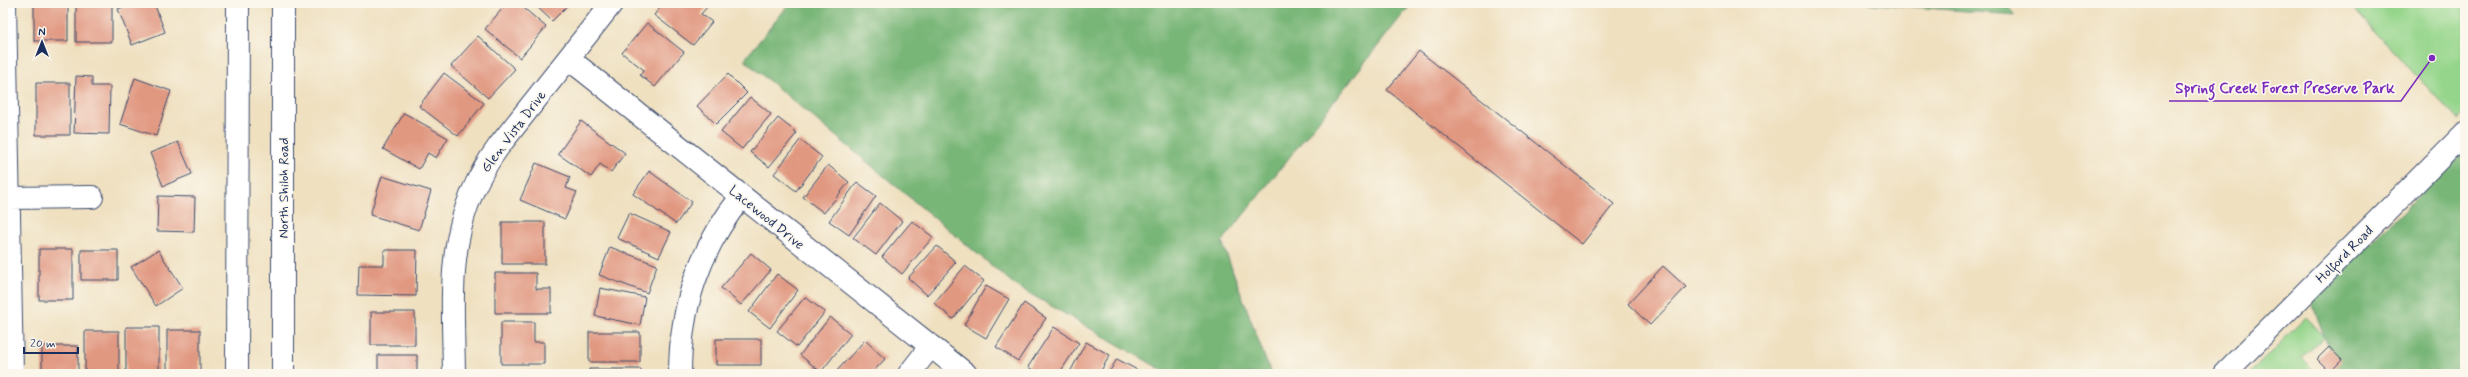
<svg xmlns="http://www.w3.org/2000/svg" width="2468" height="377" font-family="Mynerve,sans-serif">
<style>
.green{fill:#95d58b;stroke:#588274}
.forest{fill:#78b677;stroke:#4a726a}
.building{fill:#e19881}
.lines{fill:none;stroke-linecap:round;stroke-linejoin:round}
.minor-casing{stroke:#3b4a6d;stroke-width:24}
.major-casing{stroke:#3b4a6d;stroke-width:24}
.minor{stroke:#fff;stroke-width:22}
.major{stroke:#fff;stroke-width:22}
.labels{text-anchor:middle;stroke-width:3.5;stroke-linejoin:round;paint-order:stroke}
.street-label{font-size:14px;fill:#1b2f5e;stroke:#fbf7ec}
.leader{fill:none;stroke:#7b2cbf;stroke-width:1.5}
.callout-dot{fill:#7b2cbf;stroke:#fbf7ec;stroke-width:1.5}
.callout-label{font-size:15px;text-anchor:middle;font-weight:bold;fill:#7b2cbf;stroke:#fbf7ec;stroke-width:3.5;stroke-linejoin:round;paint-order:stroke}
</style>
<rect width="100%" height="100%" fill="#fbf7ec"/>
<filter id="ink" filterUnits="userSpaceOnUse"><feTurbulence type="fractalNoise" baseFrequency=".025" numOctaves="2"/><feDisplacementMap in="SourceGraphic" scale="8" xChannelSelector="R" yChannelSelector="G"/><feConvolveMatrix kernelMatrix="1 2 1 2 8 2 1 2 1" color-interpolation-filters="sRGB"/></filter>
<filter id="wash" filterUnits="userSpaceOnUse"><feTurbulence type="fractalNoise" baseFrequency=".012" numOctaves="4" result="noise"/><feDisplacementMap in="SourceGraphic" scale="16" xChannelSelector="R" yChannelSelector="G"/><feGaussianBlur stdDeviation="0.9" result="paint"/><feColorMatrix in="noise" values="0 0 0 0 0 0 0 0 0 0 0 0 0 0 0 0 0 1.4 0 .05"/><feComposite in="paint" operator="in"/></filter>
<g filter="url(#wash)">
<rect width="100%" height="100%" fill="#efe0c0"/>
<path class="green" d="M2348 3H2465V113L2458 120Z
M2306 317 2325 337 2301 358 2317 374H2249Z"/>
<path class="forest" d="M790 3H1412L1222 242 1271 374H1169L1015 285 744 60Z
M1863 3H2004L2015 15Z
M2465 152V374H2338L2311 300Z"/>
<g id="blocks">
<path class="building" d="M34 3H68V41H34Z
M76 3H112V42H76Z
M135 3H154L165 32 132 45 118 9Z
M507 3H518L546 27 520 58 485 29Z
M533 3H570L552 21Z
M664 3 709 5 701 14 712 22 693 45 654 15Z
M647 23 684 52 655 87 640 75 644 70 622 53Z
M478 36 515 69 488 98 451 66Z
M1419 51 1614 204 1582 244 1387 90Z
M444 73 484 103 458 136 419 106Z
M728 74 747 93 716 124 697 106Z
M76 76 92 77V86H110L109 134 74 133Z
M135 78 171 91 156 136 120 124Z
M36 83H70V135H36Z
M750 97 771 114 742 149 721 132Z
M404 113 448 138 436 158 428 153 419 169 383 149Z
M778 118 797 133 769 167 750 152Z
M581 121 625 153 611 172 600 164 591 177 558 154Z
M800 140 822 157 796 191 774 174Z
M178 142 192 174 163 186 150 153Z
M536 163 570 177 566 188 577 192 565 219 520 200Z
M828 165 849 182 824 213 803 197Z
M649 171 692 202 676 224 633 194Z
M382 176 431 191 419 230 370 215Z
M857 182 876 196 849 235 829 221Z
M158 196 195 197 194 232 157 231Z
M880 203 902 221 876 255 853 238Z
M629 213 671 232 659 257 617 238Z
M912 221 933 237 902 274 882 257Z
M502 222H545V264H502Z
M937 246 956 262 927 295 908 278Z
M610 247 657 265 647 293 599 275Z
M39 249H73V300H39Z
M81 250H118V280H81Z
M158 250 183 288 156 306 131 267Z
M384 250H417L416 296 358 295 359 265H384Z
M751 253 771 270 741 305 721 288Z
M965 266 984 281 953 319 934 303Z
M1663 266 1686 287 1650 325 1628 304Z
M495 273H536V289H551V313H495Z
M777 274 798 290 770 328 749 312Z
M986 286 1009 299 986 338 964 325Z
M600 288 645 297 640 325 595 316Z
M805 297 825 312 797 347 777 331Z
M1024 303 1046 318 1018 361 996 347Z
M371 312H415V345H371Z
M830 317 851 334 821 372 800 355Z
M501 322H534V342H544V364H501Z
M126 327H159V374H126Z
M1054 327 1079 343 1059 374H1040L1028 367Z
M167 330H200V374H167Z
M85 331H119V374H85Z
M589 332H640V362H589Z
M716 339H761V365H716Z
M865 340 885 359 871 374H834Z
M1086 342 1110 355 1099 374H1069Z
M42 346H78V374H42Z
M2329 347 2342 360 2330 372 2317 359Z
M378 355H417V374H362V372H378Z
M1117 359 1141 372 1140 374H1108Z
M589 369H641V374H589Z
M492 372H543V374H492Z"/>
</g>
</g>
<g filter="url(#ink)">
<use href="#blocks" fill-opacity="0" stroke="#3b4a6d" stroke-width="1"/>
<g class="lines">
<g class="minor-casing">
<path id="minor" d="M5 3 12 374
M569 59 966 374
M8 198 92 197
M454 374C453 287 444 221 499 146L612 3
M680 374C680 307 699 250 741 197
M909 374 930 347
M2224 374 2465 133"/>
</g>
<g class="major-casing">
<path id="major" d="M237 374 238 3
M283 374V3"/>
</g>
<use href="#minor" class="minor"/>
<use href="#major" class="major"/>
</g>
</g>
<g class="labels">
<g class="street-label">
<text transform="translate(513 131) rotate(-53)" y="5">Glen Vista Drive</text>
<text transform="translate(283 188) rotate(-90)" y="5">North Shiloh Road</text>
<text transform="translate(767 217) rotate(39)" y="5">Lacewood Drive</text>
<text transform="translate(2344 254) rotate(-45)" y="5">Holford Road</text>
</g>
</g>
<path class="leader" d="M2432 58L2401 101H2169"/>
<circle class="callout-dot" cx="2432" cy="58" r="4"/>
<g class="callout-label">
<text x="2285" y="93">Spring Creek Forest Preserve Park</text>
</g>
<rect width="2468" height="377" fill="none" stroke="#fbf7ec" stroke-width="16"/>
<g transform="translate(42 42)" stroke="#fbf7ec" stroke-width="3" paint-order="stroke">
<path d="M0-3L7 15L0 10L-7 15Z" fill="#1b2f5e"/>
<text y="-6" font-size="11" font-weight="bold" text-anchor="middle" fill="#1b2f5e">N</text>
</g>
<path d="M24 347v6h54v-6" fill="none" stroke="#1b2f5e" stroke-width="2"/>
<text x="30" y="347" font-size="12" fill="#1b2f5e" stroke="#fbf7ec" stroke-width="3" paint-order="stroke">20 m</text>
</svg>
